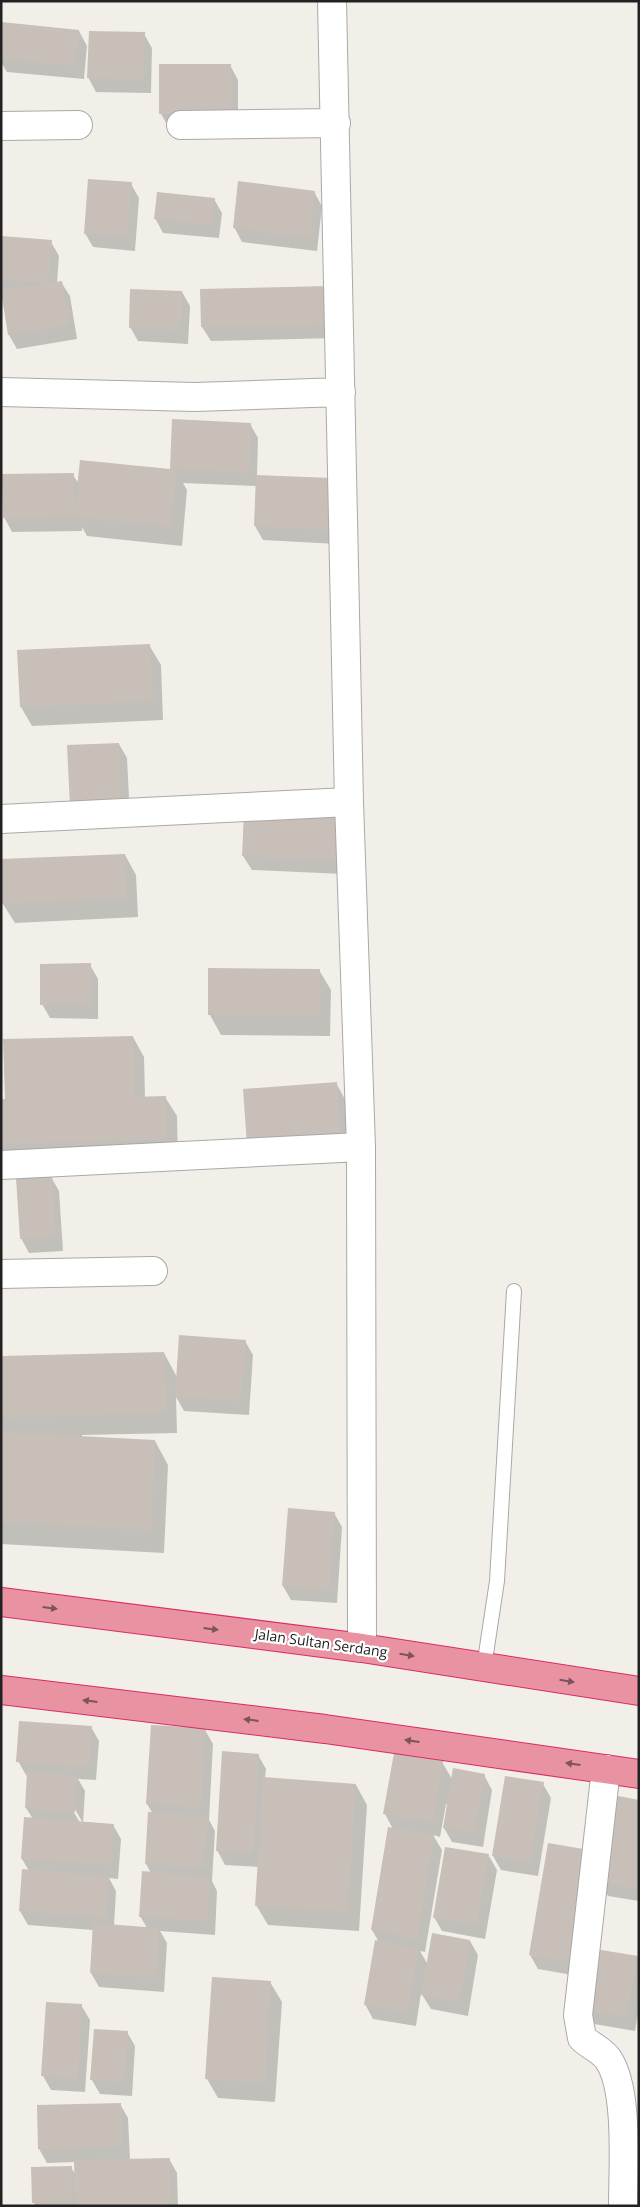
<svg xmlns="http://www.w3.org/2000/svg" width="640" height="2207" font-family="'Open Sans',sans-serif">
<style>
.shadow{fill:#0003}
.building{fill:#c7bfb8}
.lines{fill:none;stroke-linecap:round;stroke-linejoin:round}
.lane-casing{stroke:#a9a9a9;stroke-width:16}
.street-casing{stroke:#a9a9a9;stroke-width:30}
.highway-casing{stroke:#dc2a67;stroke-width:30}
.lane{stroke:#fff;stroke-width:14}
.street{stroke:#fff;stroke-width:28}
.highway{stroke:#e892a2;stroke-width:28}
.oneway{fill:#7b545c}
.labels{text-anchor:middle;stroke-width:4.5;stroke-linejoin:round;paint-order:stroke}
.street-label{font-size:14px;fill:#222;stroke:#fff}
</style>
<rect width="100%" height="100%" fill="#f2efe9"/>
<path class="shadow" d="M79 31 87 46 84 79 7 72 1 62V36Z
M144 34 152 48 151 93 96 92 88 77Z
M230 65 238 80V129L169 128 161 114Z
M131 184 139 198 135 251 93 247 85 233Z
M314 192 322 206 317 251 242 242 234 227Z
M214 199 222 213 219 238 163 233 155 218Z
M1 237 51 242 59 256 57 283 61 282 70 296 77 339 17 349 9 335 1 292Z
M327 287 336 338 211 341 202 327Z
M182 292 190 306 188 344 138 341 130 327Z
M250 424 258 438 257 476 331 479 337 544 263 540 255 526 257 486 183 483 187 490 182 546 87 536 82 527V531L12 532 4 517 73 475 79 484 172 470Z
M149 645 161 665 163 720 32 726 21 707Z
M119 744 127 758 130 818 80 820Z
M337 817 343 874 252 870 243 856Z
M125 855 136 875 138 917 15 923 3 904Z
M90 965 98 979V1019L50 1018 42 1004Z
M210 969 319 970 331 990 330 1036 221 1035 210 1015Z
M133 1037 144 1057 145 1097H165L177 1116 178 1160 1 1164V1101H6Z
M336 1083 347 1103 352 1157 244 1090Z
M51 1177 59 1191 63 1251 29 1253 21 1238Z
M245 1341 253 1355 249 1415 184 1411 176 1397 177 1433 82 1435V1437L155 1441 168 1465 164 1553 1 1544V1357L164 1353 177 1377Z
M334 1513 342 1527 337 1603 291 1600 283 1586Z
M152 1726 205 1730 213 1744 209 1820 215 1831 212 1881 217 1891 215 1935 160 1931 167 1943 164 1992 99 1987 91 1973 93 1930 28 1925 20 1911 29 1871 22 1859 33 1819 26 1808 28 1776 26 1775 18 1761 91 1727 99 1741 96 1780 78 1779 85 1791 83 1823 73 1806 71 1807 80 1823 113 1825 121 1839 118 1879 109 1878 116 1891 114 1926 147 1928 140 1916 151 1873 146 1864 153 1814 147 1804Z
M258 1755 266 1769 265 1778 356 1785 367 1805 359 1931 268 1925 256 1905 259 1867 225 1865 217 1850Z
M442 1762 452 1779 484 1775 492 1790 483 1847 452 1842 444 1828 448 1805 446 1804 440 1837 433 1835 442 1850 425 1952 420 1951 428 1965 470 1941 478 1955 468 2016 431 2009 421 1993 416 2026 373 2019 365 2004 379 1942 372 1930 393 1829 385 1814Z
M543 1784 551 1798 538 1876 501 1870 493 1856Z
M639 1801V1901L608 1896 600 1882Z
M549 1844 578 1976 538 1969 530 1955Z
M489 1856 497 1870 485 1939 442 1931 434 1917Z
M637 1957 639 1961V2008L635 2031 594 2024 586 2010Z
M270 1982 282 2002 275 2102 218 2098 207 2079Z
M81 2005 90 2020 85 2092 51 2090 43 2076Z
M127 2032 135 2046 132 2096 100 2094 92 2080Z
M120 2104 128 2118 130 2160 169 2159 177 2173 178 2206H35L34 2203 71 2167 76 2176 75 2162 47 2163 39 2149Z"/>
<path class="building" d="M1 22 79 30 76 66 1 59Z
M89 31 145 32 143 80 87 78Z
M159 64H231V115L159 114Z
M88 179 132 182 127 237 84 234Z
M238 181 315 191 310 238 233 228Z
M157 192 215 198 211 225 154 219Z
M1 236 52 240 48 283 1 279Z
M62 281 70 325 8 335 1 290Z
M328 286V325L201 327 200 289Z
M130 289 182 291 181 330 129 328Z
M172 419 251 423 249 473 177 469 171 527 74 517 80 460 170 469Z
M74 473V517L3 518 2 474Z
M256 475 332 478 330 530 254 526Z
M150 644 153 701 20 707 17 650Z
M119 743 122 804 70 806 67 745Z
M244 811 338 816 336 861 242 856Z
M125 854 127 898 2 904 1 859Z
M91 963V1005H40V964Z
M208 968 320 969V1016L208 1015Z
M133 1036 135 1097 166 1096 167 1140 1 1144V1099H5L3 1039Z
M337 1082 341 1138 247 1145 243 1089Z
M52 1175 56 1237 20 1239 16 1178Z
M179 1335 246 1340 241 1401 175 1397Z
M164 1352 167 1413 1 1418V1356Z
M1 1432 155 1440 151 1530 1 1522Z
M288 1508 335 1512 329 1590 282 1586Z
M19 1721 92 1726 89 1767 16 1762Z
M151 1725 206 1728 201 1808 146 1804Z
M222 1751 259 1754 253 1853 216 1851Z
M394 1753 443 1761 432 1823 383 1814Z
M453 1768 485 1774 475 1833 443 1828Z
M27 1772 78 1776 75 1812 25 1808Z
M505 1776 544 1782 530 1862 492 1856Z
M263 1777 356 1784 348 1912 255 1906Z
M613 1795 639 1800V1889L598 1882Z
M148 1812 208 1816 204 1868 145 1864Z
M24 1817 114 1824 111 1865 21 1859Z
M388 1827 434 1835 417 1939 371 1930Z
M548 1843 589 1850 570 1962 529 1955Z
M445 1847 489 1854 477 1925 433 1918Z
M22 1869 109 1876 106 1918 19 1911Z
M142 1871 210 1876 207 1921 139 1917Z
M93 1923 159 1928 157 1978 90 1973Z
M432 1933 470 1940 460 2002 421 1995Z
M375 1940 419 1948 408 2012 364 2005Z
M595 1949 638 1956 627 2017 585 2010Z
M212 1977 271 1981 265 2083 205 2079Z
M46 2002 82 2004 78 2079 41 2076Z
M94 2029 128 2031 125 2082 90 2080Z
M121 2103 122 2147 38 2149 37 2105Z
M170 2158 171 2206H75L74 2160Z
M72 2166V2202L32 2203 31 2167Z"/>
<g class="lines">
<g class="lane-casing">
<path id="lane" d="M484 1667 497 1581 514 1291"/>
</g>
<g class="street-casing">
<path id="street" d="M332 1 349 802 361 1147 362 1648
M181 125 336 123
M1 126 78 125
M1 392 195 397 341 392
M1 819 349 802
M1 1165 361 1147
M1 1274 153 1271
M606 1769 578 2015 582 2038C590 2046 601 2049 608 2059 629 2089 623 2168 623 2206"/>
</g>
<g class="highway-casing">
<path id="highway" d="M1 1602 362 1648 639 1691
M1 1690 325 1729 639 1774"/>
</g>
<use href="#lane" class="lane"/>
<use href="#street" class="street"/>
<use href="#highway" class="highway"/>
</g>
<defs><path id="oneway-solid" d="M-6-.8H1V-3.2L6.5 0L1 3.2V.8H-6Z" transform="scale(1.25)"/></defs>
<g class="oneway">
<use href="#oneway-solid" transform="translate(50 1608) rotate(7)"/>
<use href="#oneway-solid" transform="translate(211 1629) rotate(7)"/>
<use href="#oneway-solid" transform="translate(407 1655) rotate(9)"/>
<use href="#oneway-solid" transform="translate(567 1681) rotate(9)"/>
<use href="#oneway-solid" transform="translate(90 1701) rotate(-173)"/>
<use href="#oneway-solid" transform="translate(251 1720) rotate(-173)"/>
<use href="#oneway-solid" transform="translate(412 1741) rotate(-172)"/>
<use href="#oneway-solid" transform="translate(573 1764) rotate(-172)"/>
</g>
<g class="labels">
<g class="street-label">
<text transform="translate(321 1643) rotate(8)" y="5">Jalan Sultan Serdang</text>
</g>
</g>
<rect width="640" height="2207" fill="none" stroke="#222222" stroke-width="5"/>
</svg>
